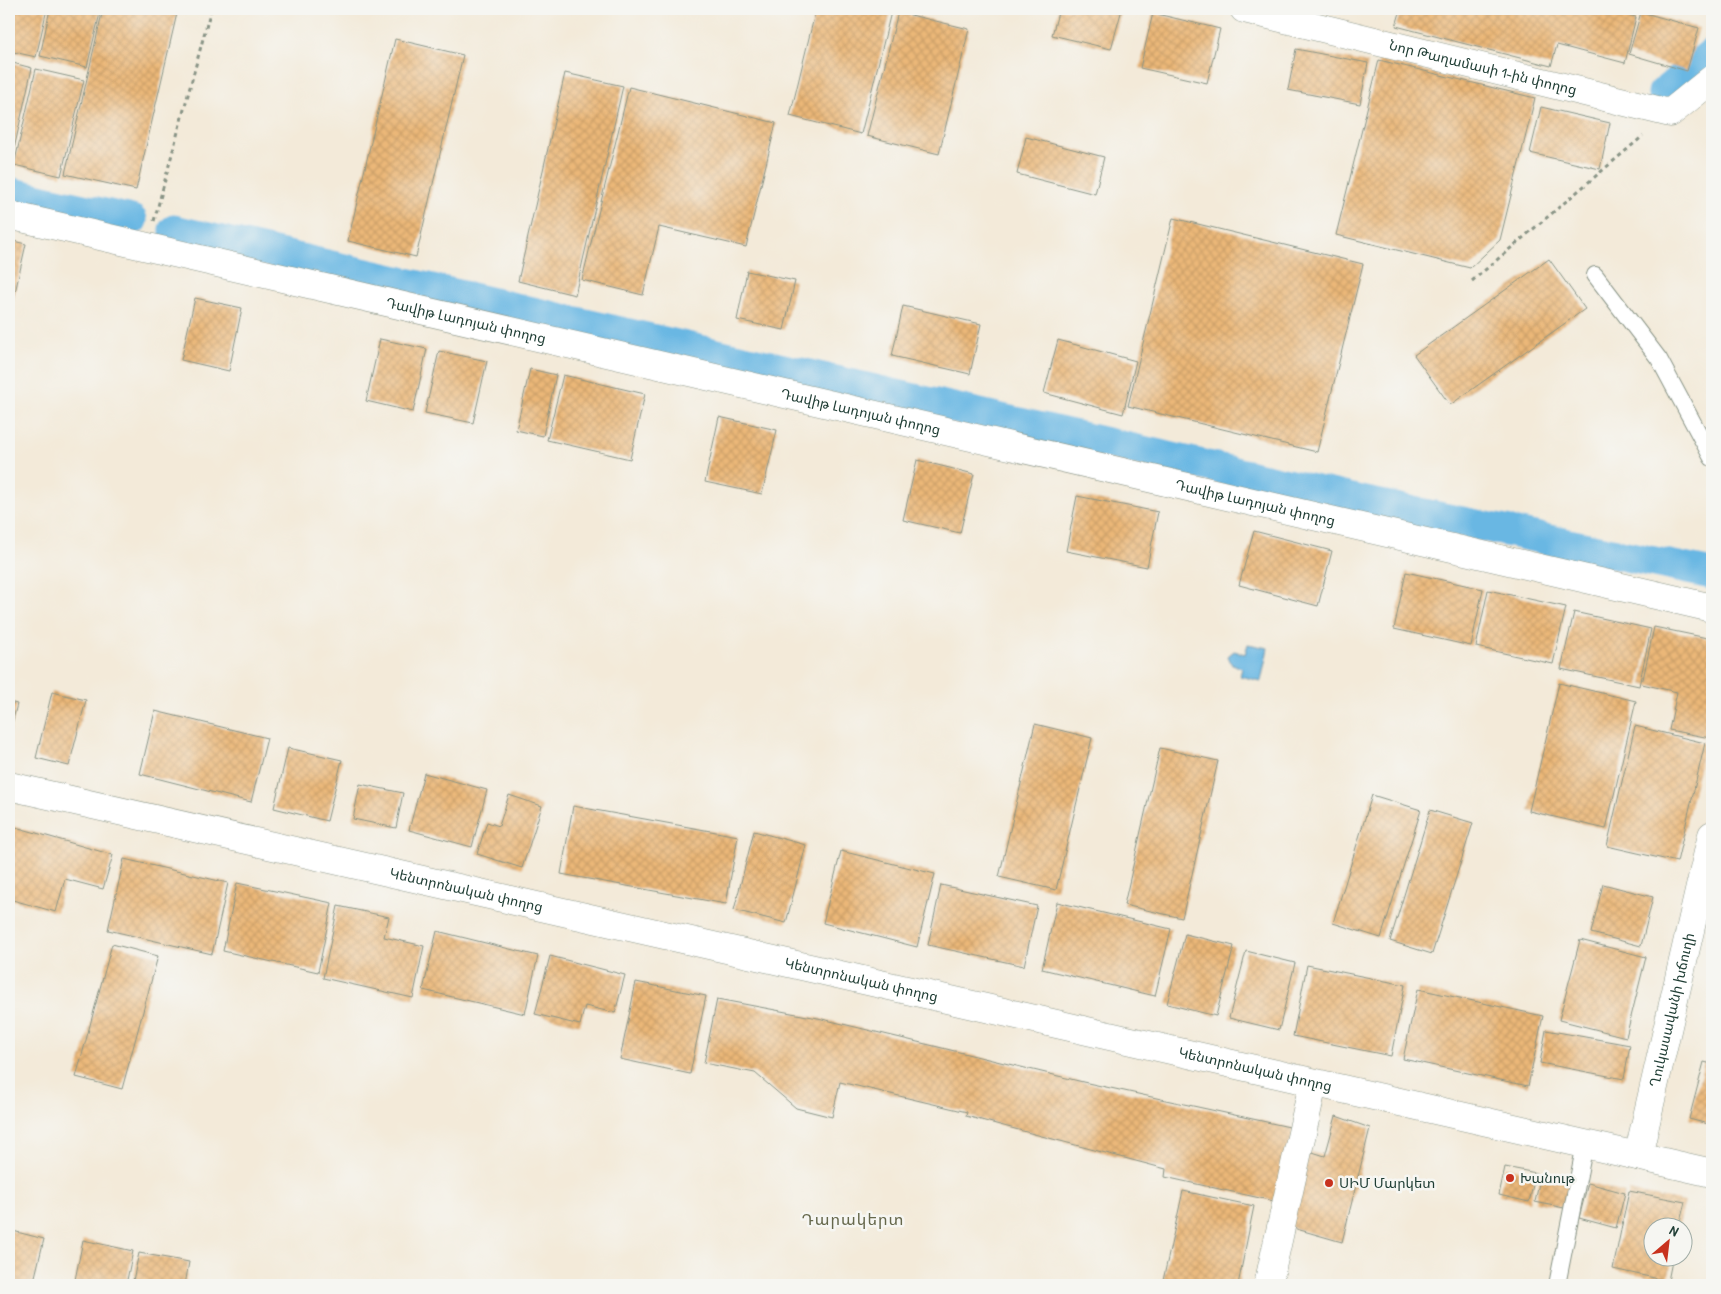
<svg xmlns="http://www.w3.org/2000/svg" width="1721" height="1294" font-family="'Patrick Hand','Noto Sans Armenian',sans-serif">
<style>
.water{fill:#69b7e3;stroke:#447a8c}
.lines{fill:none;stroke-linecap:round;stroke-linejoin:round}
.canal{stroke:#69b7e3;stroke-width:31}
.building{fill:url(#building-cross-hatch)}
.service-casing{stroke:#899486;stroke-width:18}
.minor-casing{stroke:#899486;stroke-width:29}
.secondary-casing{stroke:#899486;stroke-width:29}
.path{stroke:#899486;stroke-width:3;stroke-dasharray:4 4;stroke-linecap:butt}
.service{stroke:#fff;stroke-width:16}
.minor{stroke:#fff;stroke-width:28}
.secondary{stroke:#fff;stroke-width:28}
.poi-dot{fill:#c8321e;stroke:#f6f6f2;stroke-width:2}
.labels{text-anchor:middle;stroke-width:5;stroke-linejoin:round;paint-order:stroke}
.street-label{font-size:14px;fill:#1f3d34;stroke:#f6f6f2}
.poi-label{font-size:14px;fill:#1f3d34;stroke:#f6f6f2;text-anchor:start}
.quarter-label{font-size:16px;letter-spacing:1px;fill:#66684c;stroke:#f6f6f2}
</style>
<defs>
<pattern id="building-cross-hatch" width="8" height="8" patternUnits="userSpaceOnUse" patternTransform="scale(1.25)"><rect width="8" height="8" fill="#ebb778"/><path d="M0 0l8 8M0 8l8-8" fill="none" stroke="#c99e68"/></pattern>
</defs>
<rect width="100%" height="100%" fill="#f6f6f2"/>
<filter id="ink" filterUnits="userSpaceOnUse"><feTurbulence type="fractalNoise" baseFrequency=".02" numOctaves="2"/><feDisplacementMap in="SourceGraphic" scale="10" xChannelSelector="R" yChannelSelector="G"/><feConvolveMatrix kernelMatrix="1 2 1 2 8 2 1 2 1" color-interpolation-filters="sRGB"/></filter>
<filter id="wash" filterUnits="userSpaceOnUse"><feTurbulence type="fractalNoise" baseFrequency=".0096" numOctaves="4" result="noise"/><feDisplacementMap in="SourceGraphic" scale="20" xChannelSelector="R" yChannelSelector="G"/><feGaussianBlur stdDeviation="1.12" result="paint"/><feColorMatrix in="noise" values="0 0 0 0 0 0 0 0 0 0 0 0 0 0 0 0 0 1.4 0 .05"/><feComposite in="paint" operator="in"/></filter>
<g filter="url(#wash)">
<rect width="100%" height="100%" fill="#f3ead9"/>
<path class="water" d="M1248 644 1268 648 1261 681 1240 676 1242 668 1232 665 1228 656 1234 651 1245 654Z"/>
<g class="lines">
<path class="canal" d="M1663 93 1712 53
M9 192 132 220
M174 230 1357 500 1712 574"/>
</g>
<g id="blocks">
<path class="building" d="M9 9H47L36 57 9 51Z
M50 9H101L87 67 40 56Z
M103 9H178L136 190 65 174Z
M816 9H879L891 12 861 134 790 116Z
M1059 9H1122L1111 49 1052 35Z
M1401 9H1603L1636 17 1625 63 1557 45 1551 66 1396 26Z
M898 12 969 29 939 154 867 136Z
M1641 12 1699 28 1687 71 1629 54Z
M1153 13 1220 29 1207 83 1140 68Z
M395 39 463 55 416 257 348 241Z
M1296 49 1368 63 1360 104 1288 90Z
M1379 60 1535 98 1500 240 1470 268 1336 235Z
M9 62 32 68 10 167H9Z
M36 69 84 80 61 176 14 165Z
M565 73 623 86 575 295 518 281Z
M629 87 776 123 746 247 659 227 643 295 582 280Z
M1541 107 1610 123 1600 169 1530 153Z
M1026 137 1104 157 1095 194 1017 174Z
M1173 218 1363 264 1317 452 1128 406Z
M9 240 26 244 12 306 9 305Z
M1549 259 1585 309 1450 405 1414 355Z
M747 271 795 281 784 330 737 320Z
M195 298 242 308 229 371 181 360Z
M903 306 981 324 970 374 892 356Z
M380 339 427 349 413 412 366 401Z
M1058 340 1136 361 1123 414 1044 393Z
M439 351 487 361 473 423 425 413Z
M530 369 556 375 543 436 516 430Z
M563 375 645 394 630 459 547 440Z
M719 417 777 430 762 494 705 482Z
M917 460 974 474 960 533 903 520Z
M1077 496 1158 512 1147 567 1066 551Z
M1254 531 1332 551 1318 606 1239 585Z
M1406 572 1483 589 1471 646 1394 629Z
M1488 590 1566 607 1553 664 1476 647Z
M1574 612 1651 629 1639 686 1561 669Z
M1654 627 1712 639V726L1710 738 1669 730 1677 692 1642 684Z
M1559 683 1636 701 1606 829 1529 811Z
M52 692 86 700 69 766 36 758Z
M9 702 17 704 9 736Z
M155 711 267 738 251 802 140 774Z
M1035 724 1092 738 1056 890 999 877Z
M1635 726 1705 743 1677 862 1607 846Z
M288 748 342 760 327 821 274 808Z
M1160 748 1218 761 1182 918 1124 905Z
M424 773 487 790 472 847 409 830Z
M360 784 403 793 396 828 353 819Z
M509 795 542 806 522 868 477 854 487 822 499 826Z
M1372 795 1421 810 1381 938 1333 923Z
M573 806 738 836 726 904 561 874Z
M1430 810 1473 823 1432 954 1390 941Z
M12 826 113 855 103 889 65 879 56 912 9 899V837Z
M754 831 806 845 786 923 734 910Z
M841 851 935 874 917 947 823 923Z
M124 859 228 883 212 954 108 930Z
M237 883 332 903 318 972 223 951Z
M1603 884 1653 897 1641 946 1591 933Z
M941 885 1037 906 1024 966 928 945Z
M1057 902 1171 929 1155 996 1042 969Z
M338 906 389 917 384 937 424 946 413 998 323 978Z
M437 931 538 956 525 1014 423 990Z
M1185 934 1234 946 1216 1016 1167 1004Z
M1580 940 1646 957 1626 1037 1559 1020Z
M112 944 158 956 122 1089 76 1077Z
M1246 951 1295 963 1279 1030 1229 1018Z
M550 956 625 975 615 1013 585 1006 580 1025 535 1014Z
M1307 965 1405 985 1391 1056 1293 1036Z
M636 982 706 996 690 1074 620 1059Z
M1418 989 1543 1016 1528 1086 1403 1059Z
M717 999 818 1018 1083 1082 1294 1128 1278 1202 1165 1177 1166 1169 966 1116 967 1112 840 1082 832 1117 796 1108 755 1073 704 1063Z
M1546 1030 1630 1045 1624 1079 1540 1063Z
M1704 1062 1712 1064V1125L1689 1119Z
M1336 1116 1370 1128 1342 1242 1286 1226 1306 1150 1325 1156Z
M1505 1167 1536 1173 1529 1202 1499 1195Z
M1541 1174 1570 1180 1564 1208 1535 1202Z
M1588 1183 1625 1193 1616 1228 1579 1218Z
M1183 1191 1254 1206 1238 1285H1162Z
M1629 1191 1685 1202 1679 1226H1654V1256H1673L1668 1281 1613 1269Z
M9 1230 44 1239 33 1285H9Z
M83 1240 133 1251 126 1285H74Z
M139 1253 189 1262 185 1285H132Z"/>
</g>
</g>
<g filter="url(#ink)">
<use href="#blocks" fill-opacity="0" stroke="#899486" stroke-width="1"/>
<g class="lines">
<g class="service-casing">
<path id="service" d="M1595 275 1659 359 1712 458
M1557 1285 1585 1144"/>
</g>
<g class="minor-casing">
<g id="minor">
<path id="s1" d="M1244 9 1670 113 1712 79"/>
<path id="s2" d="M9 215 1712 608"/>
<path d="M1268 1285 1313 1084"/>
</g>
</g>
<g class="secondary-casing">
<g id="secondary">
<path id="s3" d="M9 786 1712 1173"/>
<path id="s4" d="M1638 1156 1712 835"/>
</g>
</g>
<path class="path" d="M154 221 211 9
M1472 281 1643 136"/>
<use href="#service" class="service"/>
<use href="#minor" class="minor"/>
<use href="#secondary" class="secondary"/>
</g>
</g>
<g class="poi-dot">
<circle cx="1510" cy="1178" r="5"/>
<circle cx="1329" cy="1183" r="5"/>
</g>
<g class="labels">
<g class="street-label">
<text dy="5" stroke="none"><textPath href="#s1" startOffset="246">Նոր Թաղամասի 1-ին փողոց</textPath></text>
<text dy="5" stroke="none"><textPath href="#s2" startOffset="469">Դավիթ Լադոյան փողոց</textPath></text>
<text dy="5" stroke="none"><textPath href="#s2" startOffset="874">Դավիթ Լադոյան փողոց</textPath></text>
<text dy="5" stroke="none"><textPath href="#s2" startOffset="1279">Դավիթ Լադոյան փողոց</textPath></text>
<text dy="5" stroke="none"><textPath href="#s3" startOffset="469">Կենտրոնական փողոց</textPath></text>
<text dy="5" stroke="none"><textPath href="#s3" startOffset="874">Կենտրոնական փողոց</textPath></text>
<text dy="5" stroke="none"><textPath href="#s4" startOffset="150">Ղուկասավանի խճուղի</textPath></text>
<text dy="5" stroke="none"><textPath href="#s3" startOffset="1278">Կենտրոնական փողոց</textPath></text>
</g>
<g class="poi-label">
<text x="1520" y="1183">Խանութ</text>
<text x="1339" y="1188">ՍԻՄ Մարկետ</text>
</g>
<g class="quarter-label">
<text x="853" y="1225">Դարակերտ</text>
</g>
</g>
<rect width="1721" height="1294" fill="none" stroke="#f6f6f2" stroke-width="30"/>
<g transform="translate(1668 1242) rotate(28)"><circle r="24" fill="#f6f6f2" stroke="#a0aca6"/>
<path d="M0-4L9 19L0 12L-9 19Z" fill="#c8321e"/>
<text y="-8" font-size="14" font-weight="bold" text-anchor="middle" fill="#1f3d34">N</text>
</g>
</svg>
